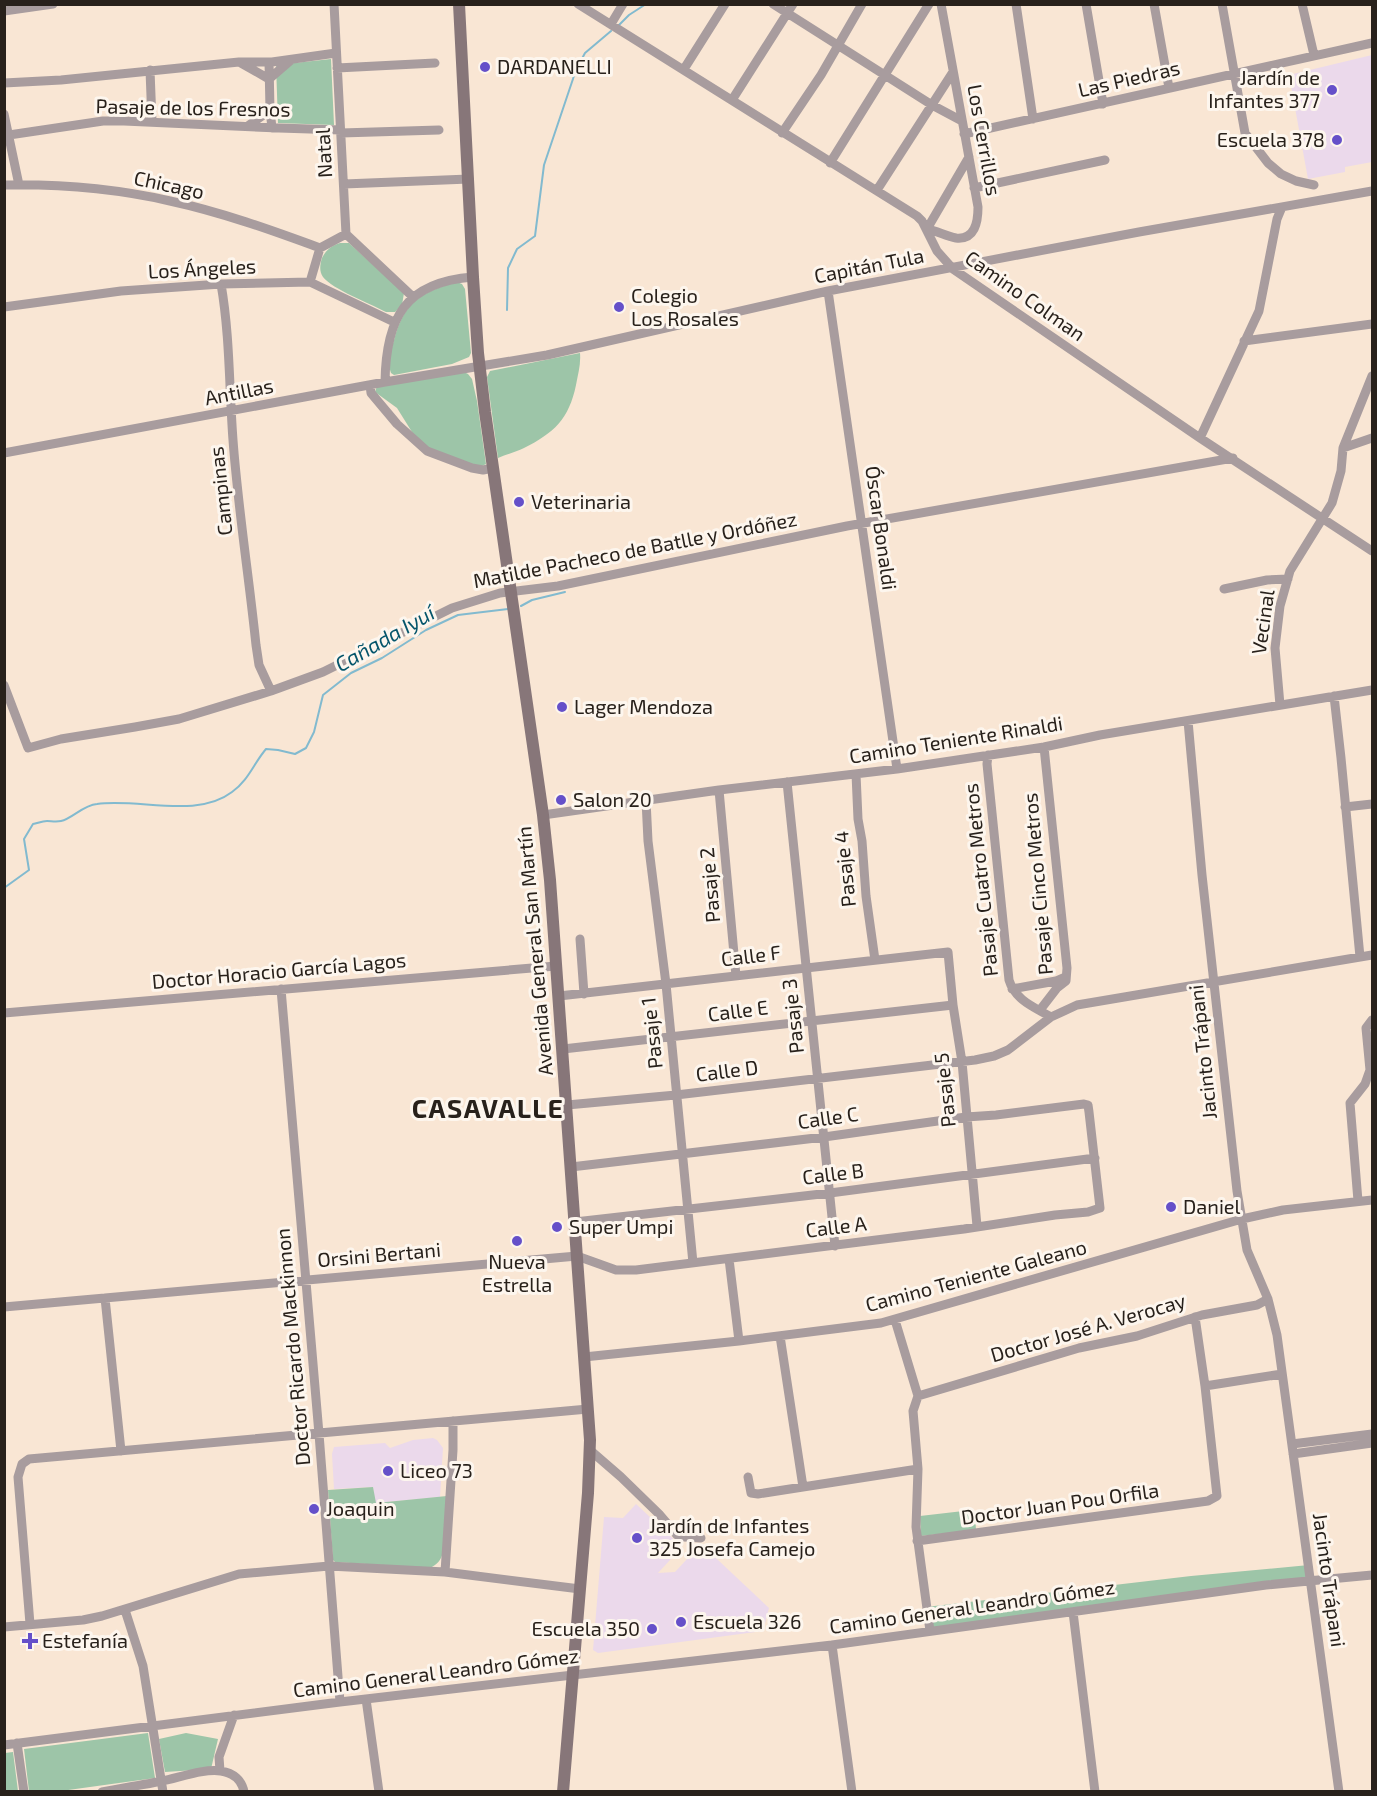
<svg xmlns="http://www.w3.org/2000/svg" width="1377" height="1796" font-family="'Exo 2',sans-serif">
<style>
.education{fill:#ebd9eb}
.green{fill:#9dc5a8}
.lines{fill:none;stroke-linecap:round;stroke-linejoin:round}
.stream{stroke:#82bacf;stroke-width:2}
.minor{stroke:#a89c9e;stroke-width:9}
.secondary{stroke:#877679;stroke-width:12}
.poi-dot{fill:#6550c9;stroke:#fdf6ee;stroke-width:2}
.labels{text-anchor:middle;stroke-width:6;stroke-linejoin:round;paint-order:stroke}
.poi-label{font-size:20px;fill:#28211b;stroke:#fdf6ee;text-anchor:start}
.street-label{font-size:20px;fill:#28211b;stroke:#fdf6ee}
.water-label{font-size:21px;font-style:italic;fill:#05556b;stroke:#fdf6ee}
.district-label{font-size:26px;font-weight:bold;letter-spacing:1.5px;fill:#28211b;stroke:#fdf6ee}
</style>
<rect width="100%" height="100%" fill="#f9e6d4"/>
<path class="education" d="M1372 55V162L1345 167V172L1308 179 1289 75Z
M433 1438 437 1440 443 1448 440 1497 375 1503 373 1487 334 1489 332 1454 334 1447 385 1443 390 1448 413 1440Z
M636 1504 682 1547 658 1573 675 1572 701 1544 769 1608 763 1631 598 1653 593 1650 604 1517 623 1518Z"/>
<path class="green" d="M331 59 334 125 278 123 276 65Z
M340 243H349L404 293 402 305 395 312H386C371 304 332 289 323 277 319 271 320 265 322 258 326 250 331 246 340 243Z
M457 282 462 284 465 289 471 353 469 357 452 364 394 375 391 373C387 362 391 351 394 340 404 302 421 292 457 282Z
M580 353C581 364 578 374 576 385 569 419 554 433 524 448 516 452 507 454 498 458L487 377 490 371Z
M464 372 468 374 472 379 477 401 486 464 480 467 425 447 412 432 397 408 375 392 377 386Z
M373 1487 376 1503 447 1496 443 1553C440 1561 438 1564 430 1568L335 1562 333 1560 328 1490Z
M972 1510 975 1515 976 1530 921 1536 920 1516Z
M1309 1565 1311 1581 930 1631 926 1607 1191 1576Z
M148 1733 155 1778 61 1791H29L24 1749Z
M186 1733 218 1739 211 1769 165 1772 159 1739Z
M13 1752 18 1791H5V1753Z"/>
<g class="lines">
<path class="stream" d="M619 25 629 15 646 4
M507 310 508 268 517 249 535 236 544 165 576 70 585 53 611 31
M521 606 532 600 565 592
M4 888 29 870 24 839 33 824C38 823 42 821 47 821 51 821 56 822 61 821 72 819 83 805 97 804 139 798 197 819 232 792 248 781 254 763 266 749L278 750 295 754 306 748 314 732 323 695 351 673 382 658 426 630 458 615 508 609"/>
<path class="minor" d="M578 4 917 216 922 221 937 251 953 269 1200 438 1372 551
M773 4 932 105 962 121
M941 4 978 207C978 222 975 240 956 238 946 236 937 231 927 229L969 157
M1016 4 1033 119
M1086 4 1103 104
M1154 4 1169 88
M1222 4 1245 133 1268 163 1281 174 1296 181 1314 185
M1302 4 1314 55
M4 11 53 4
M611 24 623 4
M269 62 270 110
M241 63 269 79 291 60
M337 68 435 63
M684 69 725 4
M150 70 152 122
M4 83 61 80 239 62H272L336 53
M732 100 793 4
M4 114 19 185
M248 126 270 110 272 128
M341 133 439 130
M782 133 821 75 862 4
M964 134 1372 43
M9 135 103 121H124L279 128 341 130
M830 163 929 4
M344 184 469 179
M4 185C59 184 117 189 170 201 221 212 271 230 320 248
M974 188 1105 160
M877 190 953 72
M346 234 413 297
M310 282 320 248 346 234 334 4
M221 284C230 336 229 387 233 440 238 508 249 577 256 645L259 665 271 691
M828 291 897 769
M4 307 121 291 221 284 310 282 394 322
M1244 341 1372 324
M385 382C386 318 405 282 473 277
M370 385 371 393 397 424 427 451 472 468 483 470 493 468
M1200 438 1259 311 1277 219 1282 207
M1343 448 1372 438
M4 453 385 382 547 355 828 291 1139 232 1372 191
M1224 589 1267 580 1288 579
M4 685 28 748 61 739 135 727 179 719 271 691 323 672 452 608 500 593 558 586 847 526 1233 458
M1334 696 1341 758 1360 957
M1280 705 1275 648 1280 606 1290 571 1332 503 1341 471 1343 448 1372 376
M1188 721 1202 875 1237 1191 1247 1250 1268 1299 1277 1335 1339 1792
M988 755 987 764 1009 980C1015 1000 1034 1007 1051 1017
M856 774 858 819 862 841 866 896 875 960
M787 782 835 1246
M719 790 736 976
M646 800 648 841 666 984 693 1263
M1345 807 1372 804
M543 815 719 790 897 769 1044 747 1100 735 1372 690
M580 939 584 994
M281 989 319 1434 340 1702
M1012 989 1056 981 1065 977
M559 996 948 952 953 1005 962 1062 977 1226
M1040 1010 1057 988 1066 981 1067 968 1044 747
M4 1013 556 966
M563 1049 953 1005
M567 1105 676 1095 975 1060 994 1056 1008 1050 1051 1017 1077 1005 1372 955
M1358 1201 1350 1103 1365 1084 1370 1070 1366 1028 1372 1020
M575 1222 830 1193 1095 1158
M729 1259 739 1341
M105 1298 121 1451
M4 1307 577 1256 616 1270H636L964 1229 1055 1215 1088 1212 1100 1208 1089 1112 1088 1105 1084 1104 996 1115 966 1117 824 1137 571 1167
M895 1320 918 1396 913 1411 918 1469 916 1527 930 1631
M780 1336 803 1487
M584 1357 739 1341 881 1323 1242 1219 1283 1210 1372 1200
M1205 1386 1282 1374
M918 1396 1079 1348 1137 1336 1202 1315 1257 1305 1268 1299
M1292 1444 1372 1434
M591 1451 621 1477 659 1514 677 1535 684 1537 701 1538
M1293 1454 1372 1443
M748 1477 751 1493 758 1494 918 1469
M917 1541 1208 1501 1217 1496 1205 1386 1195 1317
M445 1572 453 1450V1421
M125 1610 143 1666 163 1792
M1073 1612 1095 1792
M30 1624 18 1477 22 1464 29 1459 588 1409
M4 1627 83 1620 102 1616 239 1574 329 1566 445 1572 580 1589
M832 1645 852 1792
M366 1699 379 1792
M17 1743 24 1792
M4 1745 340 1702 832 1645 1266 1585 1372 1575
M220 1771 219 1757 234 1715
M102 1792C122 1788 142 1785 162 1781 178 1778 205 1768 221 1771 233 1773 242 1780 244 1792"/>
<path class="secondary" d="M459 4 473 277 478 353 485 412 543 815 550 880 590 1440 588 1493 563 1792"/>
</g>
<g class="poi-dot">
<circle cx="485" cy="67" r="6"/>
<circle cx="1332" cy="90" r="6"/>
<circle cx="1337" cy="140" r="6"/>
<circle cx="619" cy="307" r="6"/>
<circle cx="519" cy="502" r="6"/>
<circle cx="562" cy="707" r="6"/>
<circle cx="561" cy="800" r="6"/>
<circle cx="1171" cy="1207" r="6"/>
<circle cx="557" cy="1227" r="6"/>
<circle cx="517" cy="1241" r="6"/>
<circle cx="388" cy="1471" r="6"/>
<circle cx="314" cy="1509" r="6"/>
<circle cx="637" cy="1538" r="6"/>
<circle cx="681" cy="1622" r="6"/>
<circle cx="652" cy="1629" r="6"/>
<path d="M27 1632h6v6h6v6h-6v6h-6v-6h-6v-6h6z"/>
</g>
<g class="labels">
<g class="poi-label">
<text x="497" y="74">DARDANELLI</text>
<text x="1320" y="85" text-anchor="end">Jardín de<tspan x="1320" dy="23">Infantes 377</tspan></text>
<text x="1325" y="147" text-anchor="end">Escuela 378</text>
<text x="631" y="303">Colegio<tspan x="631" dy="23">Los Rosales</tspan></text>
<text x="531" y="509">Veterinaria</text>
<text x="574" y="714">Lager Mendoza</text>
<text x="573" y="807">Salon 20</text>
<text x="1183" y="1214">Daniel</text>
<text x="569" y="1234">Super Umpi</text>
<text x="517" y="1269" text-anchor="middle">Nueva<tspan x="517" dy="23">Estrella</tspan></text>
<text x="400" y="1478">Liceo 73</text>
<text x="326" y="1516">Joaquin</text>
<text x="649" y="1533">Jardín de Infantes<tspan x="649" dy="23">325 Josefa Camejo</tspan></text>
<text x="693" y="1629">Escuela 326</text>
<text x="640" y="1636" text-anchor="end">Escuela 350</text>
<text x="42" y="1648">Estefanía</text>
</g>
<g class="street-label">
<text transform="translate(1129 79) rotate(-13)" y="7">Las Piedras</text>
<text transform="translate(193 108) rotate(1)" y="7">Pasaje de los Fresnos</text>
<text transform="translate(984 140) rotate(80)" y="7">Los Cerrillos</text>
<text transform="translate(324 153) rotate(-93)" y="7">Natal</text>
<text transform="translate(169 185) rotate(12)" y="7">Chicago</text>
<text transform="translate(869 266) rotate(-11)" y="7">Capitán Tula</text>
<text transform="translate(202 269) rotate(-3)" y="7">Los Ángeles</text>
<text transform="translate(1025 296) rotate(35)" y="7">Camino Colman</text>
<text transform="translate(239 392) rotate(-11)" y="7">Antillas</text>
<text transform="translate(221 491) rotate(-96)" y="7">Campinas</text>
<text transform="translate(881 528) rotate(82)" y="7">Óscar Bonaldi</text>
<text transform="translate(635 550) rotate(-11)" y="7">Matilde Pacheco de Batlle y Ordóñez</text>
<text transform="translate(1263 622) rotate(-82)" y="7">Vecinal</text>
<text transform="translate(956 740) rotate(-9)" y="7">Camino Teniente Rinaldi</text>
<text transform="translate(845 869) rotate(-96)" y="7">Pasaje 4</text>
<text transform="translate(981 880) rotate(-96)" y="7">Pasaje Cuatro Metros</text>
<text transform="translate(1038 884) rotate(-95)" y="7">Pasaje Cinco Metros</text>
<text transform="translate(710 885) rotate(-95)" y="7">Pasaje 2</text>
<text transform="translate(535 951) rotate(-95)" y="7">Avenida General San Martín</text>
<text transform="translate(751 956) rotate(-7)" y="7">Calle F</text>
<text transform="translate(279 971) rotate(-5)" y="7">Doctor Horacio García Lagos</text>
<text transform="translate(738 1011) rotate(-7)" y="7">Calle E</text>
<text transform="translate(793 1016) rotate(-96)" y="7">Pasaje 3</text>
<text transform="translate(652 1033) rotate(-96)" y="7">Pasaje 1</text>
<text transform="translate(1203 1052) rotate(-96)" y="7">Jacinto Trápani</text>
<text transform="translate(727 1071) rotate(-7)" y="7">Calle D</text>
<text transform="translate(945 1090) rotate(-96)" y="7">Pasaje 5</text>
<text transform="translate(828 1118) rotate(-8)" y="7">Calle C</text>
<text transform="translate(833 1174) rotate(-7)" y="7">Calle B</text>
<text transform="translate(836 1227) rotate(-7)" y="7">Calle A</text>
<text transform="translate(379 1255) rotate(-5)" y="7">Orsini Bertani</text>
<text transform="translate(976 1276) rotate(-15)" y="7">Camino Teniente Galeano</text>
<text transform="translate(1088 1328) rotate(-16)" y="7">Doctor José A. Verocay</text>
<text transform="translate(293 1347) rotate(-95)" y="7">Doctor Ricardo Mackinnon</text>
<text transform="translate(1060 1504) rotate(-8)" y="7">Doctor Juan Pou Orfila</text>
<text transform="translate(1329 1580) rotate(82)" y="7">Jacinto Trápani</text>
<text transform="translate(972 1607) rotate(-8)" y="7">Camino General Leandro Gómez</text>
<text transform="translate(436 1673) rotate(-7)" y="7">Camino General Leandro Gómez</text>
</g>
<g class="water-label">
<text transform="translate(385 639) rotate(-30)" y="7">Cañada Iyuí</text>
</g>
<g class="district-label">
<text x="488" y="1118">CASAVALLE</text>
</g>
</g>
<rect width="1377" height="1796" fill="none" stroke="#28211b" stroke-width="12"/>
</svg>
